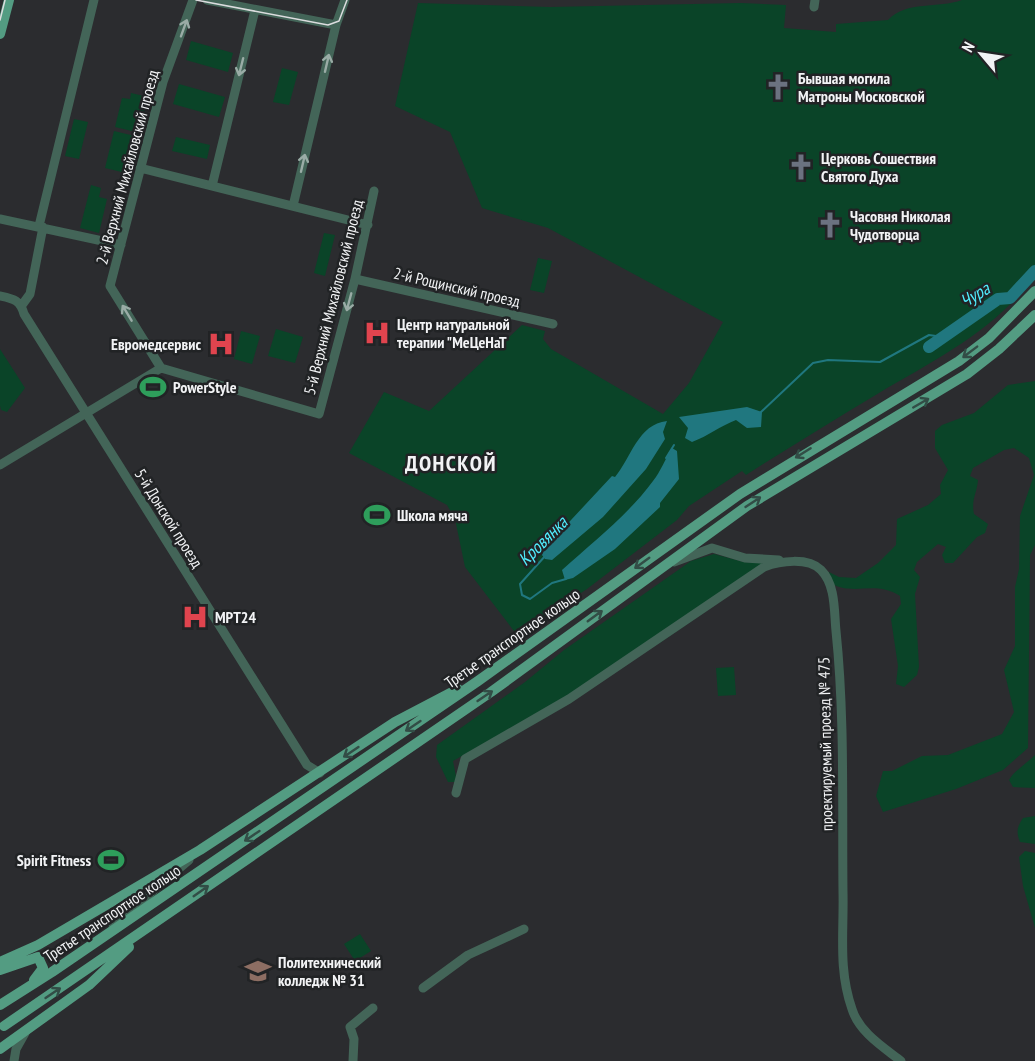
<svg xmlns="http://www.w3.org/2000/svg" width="1035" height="1061" font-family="'PT Sans Narrow',sans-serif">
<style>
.green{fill:#0a4428}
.water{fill:#20777f}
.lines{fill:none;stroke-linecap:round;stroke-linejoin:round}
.stream{stroke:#20777f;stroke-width:2}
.river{stroke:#20777f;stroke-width:12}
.minor{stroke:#436558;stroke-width:9}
.major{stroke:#539c82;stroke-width:10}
.tram{stroke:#dbdcde;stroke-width:1.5}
.oneway{stroke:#9aaca6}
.oneway2{stroke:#324d46}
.labels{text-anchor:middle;stroke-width:5;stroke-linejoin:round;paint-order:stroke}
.poi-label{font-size:16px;font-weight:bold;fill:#f2f3f5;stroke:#212325;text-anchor:start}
.street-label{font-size:16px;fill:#f2f3f5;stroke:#212325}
.water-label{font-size:18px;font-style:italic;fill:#50edfd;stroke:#212325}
.district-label{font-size:22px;font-weight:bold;letter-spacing:1.5px;fill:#f2f3f5;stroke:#212325}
</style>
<rect width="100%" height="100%" fill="#2b2c2f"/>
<path class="green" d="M962 0H1035V275C996 330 935 360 879 393 834 420 790 447 746 475L742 471 689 506 677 520 587 589 517 635 465 567 455 519 447 505 349 453 384 392 429 411 522 325 545 331 543 339 551 349 663 414 689 383 723 322 548 228 482 208 450 132 395 106 418 3 550 7 741 3 786 5 784 28 836 32V24L888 20C907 0 938 9 962 0Z
M191 41 233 53 228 72 186 60Z
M282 68 298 72 289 105 273 102Z
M179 84 225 97 219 117 173 104Z
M131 93 148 97 140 133 115 127 122 98 130 99Z
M74 119 88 122 79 159 65 156Z
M114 131 139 137 130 174 105 168Z
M176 137 210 145 207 159 172 151Z
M91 185 101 188 99 197 107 199 99 233 80 228Z
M324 233 335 235 325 276 314 273Z
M538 258 552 261 544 293 530 290Z
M276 329 303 337 295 363 268 356Z
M241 331 260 336 252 364 234 359Z
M0 349 25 388 7 412 1 410 0 406Z
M1035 381V545L1030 555 1028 748 1003 770 956 789 883 812 876 796 883 771H892L922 756 948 755 1002 734 1014 712 1004 670 1015 646V587L1019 569 1020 516 1034 475 1029 458 1014 448 1004 450 973 468 970 476 978 480C977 493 971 500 974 514L988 524 985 533 977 537 953 563H945L942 555 946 547 938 544 917 562 914 570 920 577 915 594 919 667 917 675 904 687 896 684 898 666 891 619 901 604 900 596C875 580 855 596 832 584L829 572 839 577 856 578 878 563 896 545 897 519 928 505 941 494 940 485 948 470 935 448V431L942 425 974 413 1008 385Z
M714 554 744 562 775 564 661 642 453 761 457 782H448L436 757 437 745 525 682 564 650 691 561Z
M734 667 736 695 718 696 716 668Z
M1035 755V788L1013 787 1009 780C1014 771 1027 763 1035 755Z
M1035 816V844L1020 842C1016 832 1017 827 1023 818Z
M1025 851 1035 853V928L1023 886 1019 857Z
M360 934 371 951 355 961 344 944Z"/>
<path class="water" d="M747 407 762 412 761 427 747 428 736 420C720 426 708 436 692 442L685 438 688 428 679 417Z
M667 421 663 432 665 439 646 469 603 517 552 560 545 559 542 555 544 549 612 476 615 477C631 458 638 424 667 421Z
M672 448 677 451 679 479 660 503V507L615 549 573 578 565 580 562 570C593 542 628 515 653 481 661 471 665 459 672 448Z"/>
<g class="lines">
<path class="stream" d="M760 413 813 363 828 360 880 362 929 335 943 337
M666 458 674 445
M546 555 520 584 522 595 530 599 552 583 566 579"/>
<path class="river" d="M929 347 998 299 1010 298 1035 271"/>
<path class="minor" d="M207 0 336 25
M814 7 815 0
M140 168 368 225
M212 186 255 10
M293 206 336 25 345 0
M0 219 121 245
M39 226 94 0
M355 279 553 324
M0 296C14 299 20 300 24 314L307 765 320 773
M22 305 30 294 43 227
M161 368 110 286 163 82 193 0
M0 465 161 368 319 414 355 279 374 191
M674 562 712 548 745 558 779 560
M456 793 465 759 569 699 764 567C780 561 808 557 821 570 836 585 834 612 836 631 845 718 842 805 843 892 844 932 838 969 852 1009 859 1032 883 1047 901 1061
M113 925 189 860
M423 988 468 955 524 929
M14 1061 16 1049 25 1033
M353 1061 354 1039 350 1027 373 1008"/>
<path class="major" d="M0 34 9 0
M0 962 38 945 200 850 395 722 458 689
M0 970 38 957 43 968 34 980
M0 1005 52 972 478 681 740 494 959 361 989 338 1035 291
M4 1026 491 692 747 506 967 374 999 349 1035 315
M0 1049 89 985 129 947"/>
<path class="tram" d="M196 0 328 25 339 21 347 0
M0 20 5 0"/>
</g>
<defs><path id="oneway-shaft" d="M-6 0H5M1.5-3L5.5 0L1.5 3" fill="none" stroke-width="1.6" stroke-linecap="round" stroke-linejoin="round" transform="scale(1.5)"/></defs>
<g class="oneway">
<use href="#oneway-shaft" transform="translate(184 28) rotate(-70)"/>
<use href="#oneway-shaft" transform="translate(327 63) rotate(-77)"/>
<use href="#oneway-shaft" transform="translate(241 67) rotate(104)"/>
<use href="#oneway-shaft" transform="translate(303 163) rotate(-77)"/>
<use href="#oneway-shaft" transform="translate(349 302) rotate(105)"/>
<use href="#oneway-shaft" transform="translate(127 313) rotate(-121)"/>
</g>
<g class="oneway2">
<use href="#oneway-shaft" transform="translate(970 352) rotate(143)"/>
<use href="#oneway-shaft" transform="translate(921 403) rotate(-30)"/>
<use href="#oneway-shaft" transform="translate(803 453) rotate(148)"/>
<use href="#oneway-shaft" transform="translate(753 502) rotate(-33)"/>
<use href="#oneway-shaft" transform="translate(642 563) rotate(144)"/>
<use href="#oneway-shaft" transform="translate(595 616) rotate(-36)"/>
<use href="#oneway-shaft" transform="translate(485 696) rotate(-34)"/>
<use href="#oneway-shaft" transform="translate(413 726) rotate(146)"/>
<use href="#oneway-shaft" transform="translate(351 752) rotate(146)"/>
<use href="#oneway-shaft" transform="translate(252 836) rotate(146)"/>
<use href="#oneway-shaft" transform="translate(201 891) rotate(-35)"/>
<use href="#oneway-shaft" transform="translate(53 993) rotate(-34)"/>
</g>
<defs>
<g id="church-bare" transform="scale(2.07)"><path d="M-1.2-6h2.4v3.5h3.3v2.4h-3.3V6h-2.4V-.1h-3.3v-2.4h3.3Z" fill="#6b7280" stroke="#212325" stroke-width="2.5" paint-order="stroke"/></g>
<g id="hospital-bare" transform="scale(2.07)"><path d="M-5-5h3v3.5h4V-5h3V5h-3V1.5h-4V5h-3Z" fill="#e0444e" stroke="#212325" stroke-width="2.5" paint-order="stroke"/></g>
<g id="stadium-bare" transform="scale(2.07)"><path d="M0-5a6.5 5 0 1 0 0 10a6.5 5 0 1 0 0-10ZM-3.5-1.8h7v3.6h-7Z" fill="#2e9e5b" stroke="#212325" stroke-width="2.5" paint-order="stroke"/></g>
<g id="university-bare" transform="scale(2.07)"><path d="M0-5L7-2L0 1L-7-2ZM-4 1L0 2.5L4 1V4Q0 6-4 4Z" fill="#8d6e63" stroke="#212325" stroke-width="2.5" paint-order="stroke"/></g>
</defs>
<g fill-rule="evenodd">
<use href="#church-bare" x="778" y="87"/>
<use href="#church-bare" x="801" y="167"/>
<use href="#church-bare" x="830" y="225"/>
<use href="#hospital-bare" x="377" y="333"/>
<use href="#hospital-bare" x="221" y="344"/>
<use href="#stadium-bare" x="153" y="387"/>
<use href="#stadium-bare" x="377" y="515"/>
<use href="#hospital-bare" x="195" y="617"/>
<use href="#stadium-bare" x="111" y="860"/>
<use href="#university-bare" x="258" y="971"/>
</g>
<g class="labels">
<g class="poi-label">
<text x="798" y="84">Бывшая могила<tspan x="798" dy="18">Матроны Московской</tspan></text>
<text x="821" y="164">Церковь Сошествия<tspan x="821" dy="18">Святого Духа</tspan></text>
<text x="850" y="222">Часовня Николая<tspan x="850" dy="18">Чудотворца</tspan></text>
<text x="397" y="330">Центр натуральной<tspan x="397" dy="18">терапии "МеЦеНаТ</tspan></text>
<text x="201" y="350" text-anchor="end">Евромедсервис</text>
<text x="173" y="393">PowerStyle</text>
<text x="397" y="521">Школа мяча</text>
<text x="215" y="623">МРТ24</text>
<text x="91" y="866" text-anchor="end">Spirit Fitness</text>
<text x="278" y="968">Политехнический<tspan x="278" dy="18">колледж № 31</tspan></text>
</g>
<g class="street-label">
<text transform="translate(127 167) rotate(-75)" y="6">2-й Верхний Михайловский проезд</text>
<text transform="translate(457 287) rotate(13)" y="6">2-й Рощинский проезд</text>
<text transform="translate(333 297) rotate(-76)" y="6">5-й Верхний Михайловский проезд</text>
<text transform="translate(169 518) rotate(58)" y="6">5-й Донской проезд</text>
<text transform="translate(512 638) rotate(-35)" y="6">Третье транспортное кольцо</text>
<text transform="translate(825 744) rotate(-91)" y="6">проектируемый проезд № 475</text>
<text transform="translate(112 913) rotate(-34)" y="6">Третье транспортное кольцо</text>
</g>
<g class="water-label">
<text transform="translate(975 295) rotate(-31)" y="6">Чура</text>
<text transform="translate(543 541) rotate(-45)" y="6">Кровянка</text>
</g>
<g class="district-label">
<text x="451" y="471">ДОНСКОЙ</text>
</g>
</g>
<g transform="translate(981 54) rotate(299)" stroke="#212325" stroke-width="4.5" paint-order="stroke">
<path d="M0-4.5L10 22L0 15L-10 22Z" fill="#f2f3f5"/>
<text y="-9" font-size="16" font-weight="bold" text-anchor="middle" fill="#f2f3f5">N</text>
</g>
</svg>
